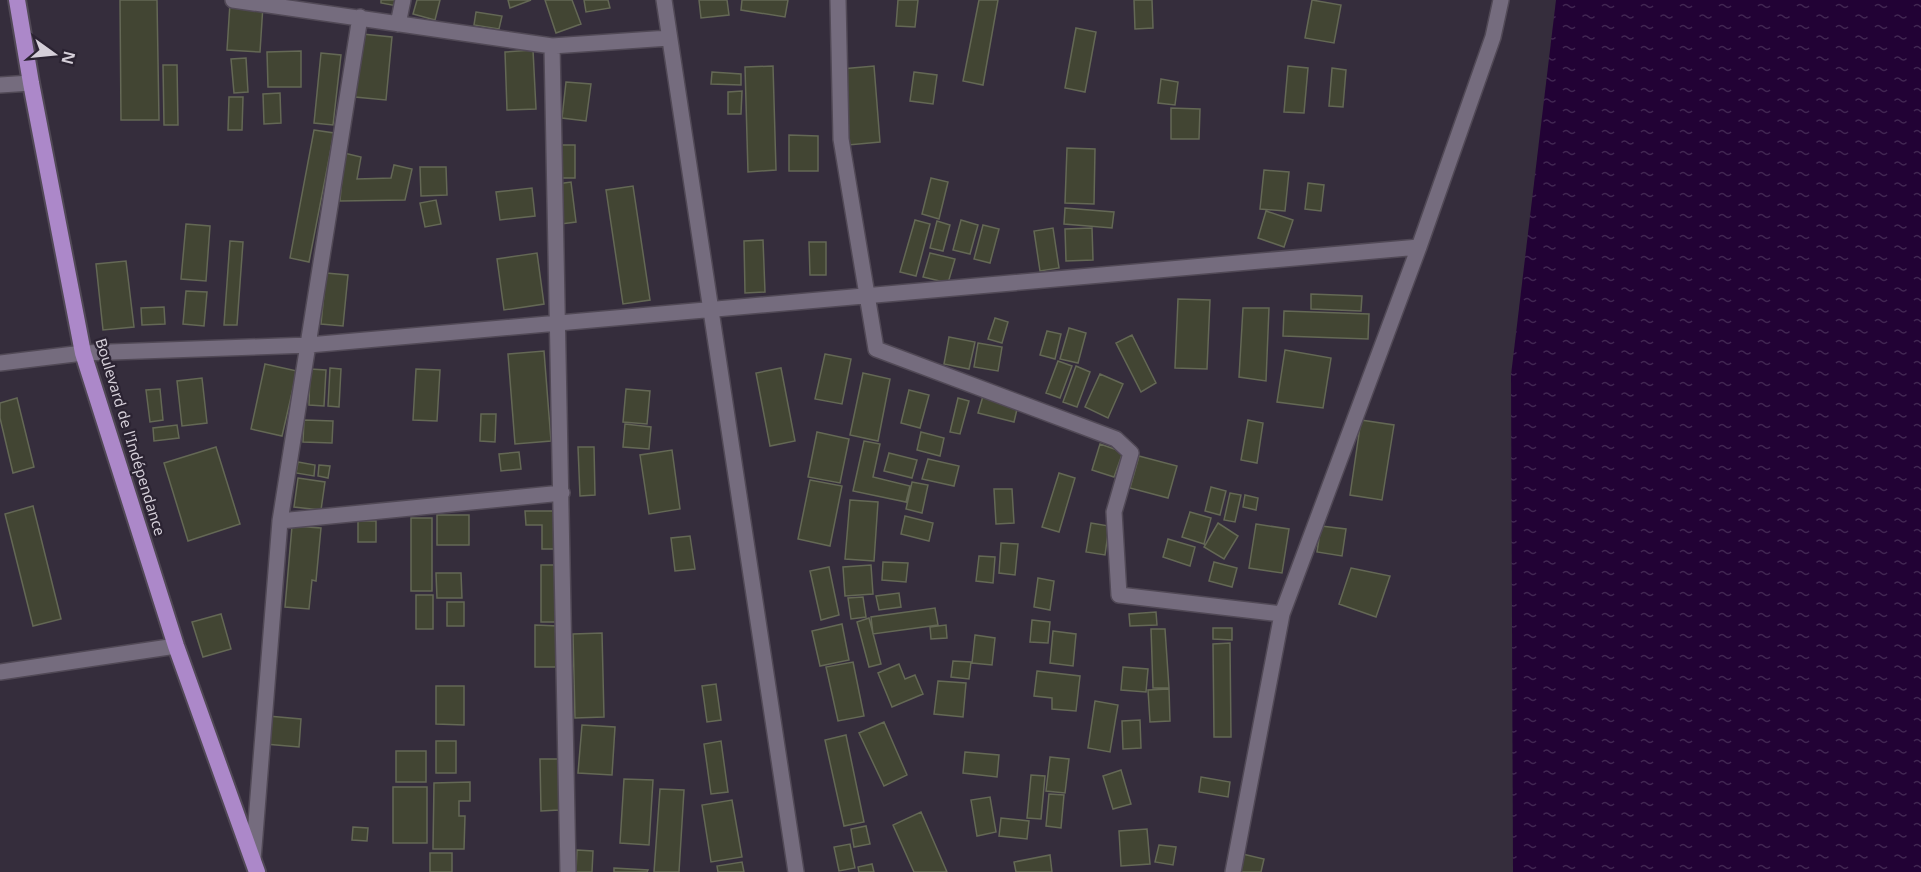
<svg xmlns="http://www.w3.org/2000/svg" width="1921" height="872" font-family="'Noto Sans',sans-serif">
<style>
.water{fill:url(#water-ripples)}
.building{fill:#424533;stroke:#646855;stroke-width:1.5}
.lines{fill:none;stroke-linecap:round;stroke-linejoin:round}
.minor-casing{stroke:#514956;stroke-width:18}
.tertiary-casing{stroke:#514956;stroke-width:18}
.trunk-casing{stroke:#514956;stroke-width:20}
.minor{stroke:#756c7e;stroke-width:15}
.tertiary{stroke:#756c7e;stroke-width:15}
.trunk{stroke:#ac88c9;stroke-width:16}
.labels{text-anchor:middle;stroke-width:4.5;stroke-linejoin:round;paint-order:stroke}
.street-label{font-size:15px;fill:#d5cfd9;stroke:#2b2332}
</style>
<defs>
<pattern id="water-ripples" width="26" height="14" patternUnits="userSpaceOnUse" patternTransform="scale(1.5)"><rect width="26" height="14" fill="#220235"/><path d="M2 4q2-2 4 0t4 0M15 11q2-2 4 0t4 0" fill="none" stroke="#412652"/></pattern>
</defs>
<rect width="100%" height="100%" fill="#352d3c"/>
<path class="water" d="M1556 0H1921V872H1513L1511 375Z"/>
<path class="building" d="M120 0H157L159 120H121Z
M381 0H399L397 6 381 3Z
M417 0H440L435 20 413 14Z
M508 0H531L510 8Z
M545 0H572L581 24 556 33Z
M584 0H608L610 8 586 12Z
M699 0H727L729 15 701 18Z
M742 0H788L785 17 741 10Z
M898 0H918L915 27 896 26Z
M979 0H998L983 85 963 81Z
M1134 0H1152L1153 28 1135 29Z
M1312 0 1341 5 1334 43 1305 38Z
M230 3 263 5 260 52 227 50Z
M476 12 502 16 499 29 474 25Z
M1076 28 1096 32 1085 92 1065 88Z
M362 34 392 37 386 100 355 97Z
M533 50 536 109 507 110 505 52Z
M301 51V87H268L267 52Z
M321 53 341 55 333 125 314 123Z
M246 58 248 92 234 93 231 59Z
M163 65H177L178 125H164Z
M773 66 776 170 748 172 745 67Z
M874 66 880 142 848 145 841 69Z
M1288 66 1308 68 1304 113 1284 112Z
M1332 68 1346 70 1343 107 1329 106Z
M712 72 741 74V85L711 84Z
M914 72 937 75 933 104 910 101Z
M1161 79 1178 82 1175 105 1158 103Z
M566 82 591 84 586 121 562 118Z
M742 91 741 114H728V92Z
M280 93 281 123 264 124 263 94Z
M229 97H243L242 130H228Z
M1171 108 1200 109 1199 139H1171Z
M314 130 334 133 309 262 290 258Z
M789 135 818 136V171H789Z
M558 145H575V178H557Z
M1067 148 1095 149 1094 204 1065 203Z
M344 153 361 157 357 179 391 178 394 165 412 169 405 200 340 201Z
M420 167H446L447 195 421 196Z
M1264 170 1289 172 1285 211 1260 209Z
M931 178 948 182 939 219 922 214Z
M571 182 576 222 561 224 557 184Z
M1308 183 1324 185 1321 211 1305 209Z
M633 186 650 300 623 304 606 190Z
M532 188 535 216 500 220 496 192Z
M436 200 441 224 425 227 420 203Z
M1065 208 1114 212 1112 228 1064 224Z
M1266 211 1293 220 1284 247 1258 238Z
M915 220 930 224 916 276 900 272Z
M961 220 978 225 970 254 953 250Z
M937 221 950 225 943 251 930 248Z
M186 224 210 226 206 281 181 279Z
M983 225 999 229 990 263 974 259Z
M1053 228 1059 268 1040 271 1034 231Z
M1092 228 1093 260 1066 261 1065 229Z
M763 240 765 292 745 293 744 241Z
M230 241 243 242 237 325H224Z
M809 242H826V275H810Z
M537 253 544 304 504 310 497 259Z
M930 253 955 259 948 283 923 277Z
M126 261 134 327 103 330 96 264Z
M326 273 348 275 343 326 321 324Z
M186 291 207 292 204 326 183 324Z
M1311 294 1362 296 1361 311 1311 309Z
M1178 299 1210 300 1207 369 1175 368Z
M164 307 165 324 142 325 141 308Z
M1243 308H1269L1266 381 1239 377Z
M1284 311 1369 314 1368 339 1283 336Z
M995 318 1008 322 1002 343 988 339Z
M1069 328 1086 333 1078 363 1060 359Z
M1047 331 1061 334 1055 359 1040 355Z
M1132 335 1156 383 1141 392 1116 343Z
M949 337 975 342 969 369 944 364Z
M978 343 1002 347 998 371 974 367Z
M1285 350 1331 358 1323 408 1277 402Z
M544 351 551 441 515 444 508 354Z
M825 354 851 359 842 404 815 399Z
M1058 361 1072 366 1060 398 1046 393Z
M265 364 297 371 282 436 251 429Z
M1076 366 1090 372 1077 407 1063 402Z
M330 368 341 369 339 407 328 406Z
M781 368 795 441 770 446 756 373Z
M310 369 326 370 324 406 309 405Z
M416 369 440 370 437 421 413 420Z
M863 373 890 379 878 441 850 435Z
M1100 374 1123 384 1108 418 1085 407Z
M202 378 207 423 182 426 177 381Z
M160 389 163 420 150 422 146 390Z
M626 389 650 391 647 424 623 422Z
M909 390 929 395 920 428 901 423Z
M983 396 1018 405 1014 422 978 413Z
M17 398 34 467 13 473 0 418V403Z
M958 398 969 401 960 434 950 432Z
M481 414H496L495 442 480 441Z
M304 420 333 421 332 443 303 442Z
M1248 420 1263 423 1257 463 1241 460Z
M1361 420 1394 425 1382 500 1350 495Z
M625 424 651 427 649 449 623 447Z
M177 425 179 438 154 441 153 428Z
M817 432 849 439 840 483 808 477Z
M921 432 944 438 940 456 917 450Z
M864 441 880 444 873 477 910 486 906 502 853 491Z
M1100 444 1123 452 1114 477 1092 470Z
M216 447 240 524 188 541 164 463Z
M578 447H594L595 495 580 496Z
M672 450 680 509 649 514 640 455Z
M519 452 521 469 501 471 499 454Z
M889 453 917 460 912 478 884 471Z
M1139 456 1177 466 1168 498 1130 488Z
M928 459 959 466 954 486 922 479Z
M298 462 315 465 314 476 296 473Z
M319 465 330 466 328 478 318 476Z
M1059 473 1075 478 1059 532 1042 527Z
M298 478 325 482 321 510 294 507Z
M810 480 842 486 830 546 798 539Z
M912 482 928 485 922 513 906 509Z
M1211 487 1226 491 1220 515 1205 511Z
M994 489H1012L1014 523 996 524Z
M1230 493 1241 495 1235 522 1224 520Z
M1245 495 1258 498 1256 510 1243 507Z
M850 500 878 502 874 561 845 559Z
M33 506 61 619 33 626 5 514Z
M525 511H558V549H542V525H526Z
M1190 512 1211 518 1204 544 1182 537Z
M437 515H469V545H437Z
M905 516 933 523 929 541 901 534Z
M411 518H432V591H411Z
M358 521H376V542H358Z
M1091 523 1109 526 1105 555 1086 552Z
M1218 523 1238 536 1224 559 1204 547Z
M1256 524 1289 529 1282 573 1249 568Z
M292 526 321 528 316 581 312 580 309 609 285 607Z
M1321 526 1346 529 1342 556 1317 552Z
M690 536 695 569 675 571 671 538Z
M1168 539 1195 547 1190 566 1163 557Z
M1001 543 1018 544 1015 575 999 573Z
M979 556 995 557 993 583 976 581Z
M883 562 908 563 906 582 882 580Z
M1214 562 1237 568 1232 587 1209 581Z
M541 565H559V622H541Z
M871 565 873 594 845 596 843 567Z
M829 567 839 615 821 620 810 571Z
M1351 568 1390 576 1376 617 1339 604Z
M436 573H461L462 598H437Z
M1038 578 1054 581 1050 610 1034 607Z
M899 593 901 607 879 610 876 596Z
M416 595H433V629H416Z
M863 597 866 617 851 619 848 598Z
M447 602H464V626H447Z
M935 608 938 625 873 634 871 617Z
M1156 612 1157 625 1130 626 1129 614Z
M221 614 231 649 203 657 192 622Z
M869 618 881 664 869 667 857 622Z
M1032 620 1050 622 1048 643 1030 642Z
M842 624 849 660 820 666 812 631Z
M535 625 558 626V667H535Z
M946 625 947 638 931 639 930 627Z
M1213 628H1232V640L1213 639Z
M1151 629H1165L1169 688H1153Z
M1053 631 1076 634 1073 666 1050 663Z
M602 633 604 717 575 718 573 634Z
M975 635 995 638 992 665 972 663Z
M1230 643 1231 737H1214L1213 644Z
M953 661 971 662 969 679 951 677Z
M853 662 864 716 838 721 826 667Z
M899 664 905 679 915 675 923 694 892 707 878 673Z
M1123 667 1148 669 1146 692 1121 690Z
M1037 671 1080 676 1076 711 1052 709V698L1034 696Z
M938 681 966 683 963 717 934 714Z
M716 684 721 720 707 722 702 686Z
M436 686H464V725L436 724Z
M1169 689 1170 721 1150 722 1148 690Z
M1095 701 1118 705 1110 752 1088 748Z
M268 716 301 719 299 747 265 744Z
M1140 720 1141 748 1123 749 1122 721Z
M884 722 907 775 884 786 859 733Z
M582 725 615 727 612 775 578 773Z
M846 735 864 822 844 826 825 740Z
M436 741H456V773H436Z
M721 741 728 792 711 794 704 744Z
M396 751H426V782H396Z
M965 752 999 755 997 777 963 773Z
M1050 757 1069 759 1065 793 1046 791Z
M540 759H559V810L541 811Z
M1121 770 1131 804 1113 809 1103 776Z
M1031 775 1045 776 1041 819 1027 818Z
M1201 777 1230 782 1228 797 1199 792Z
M624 779 653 780 649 845 620 843Z
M470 782V801H459V816H465L464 849H433L434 783Z
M393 787H427V843H393Z
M660 789 684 790 679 872H654Z
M1049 794 1064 795 1061 828 1046 826Z
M990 797 996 832 977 836 971 800Z
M732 800 742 857 711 862 702 805Z
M921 812 947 872H914L893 825Z
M1001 818 1029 821 1027 839 999 836Z
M866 826 870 844 854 847 851 829Z
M353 827 368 828 367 841 352 840Z
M1147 829 1150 864 1121 866 1119 831Z
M850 844 855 868 839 871 834 847Z
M1159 845 1176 847 1173 865 1155 862Z
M577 850 593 851 592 872H576Z
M1234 852 1264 859 1261 872H1229Z
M430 853H452V872H430Z
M1050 855 1052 872H1016L1014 862Z
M742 862 744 872H718L717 866Z
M872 864 874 872H859L858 867Z
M614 868 648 870 647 872H614Z"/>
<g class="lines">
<g class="minor-casing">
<path id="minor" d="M233 0 552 46 669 38
M664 0 796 872
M838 0 841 139 876 349 1116 439 1131 453 1114 512 1119 595 1282 614
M398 24 403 0
M552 46 568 872
M0 85 31 83
M0 363 83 353 309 345 1419 247
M280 521 562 493
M253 860 280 521 360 17
M1233 872 1282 614 1419 247 1493 37 1501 0"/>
</g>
<g class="tertiary-casing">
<path id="tertiary" d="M0 672 176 646"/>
</g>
<g class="trunk-casing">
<path id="trunk" d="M17 0 31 83 83 353 176 646 257 872"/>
</g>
<use href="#minor" class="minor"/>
<use href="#tertiary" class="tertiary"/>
<use href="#trunk" class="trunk"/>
</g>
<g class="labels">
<g class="street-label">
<text transform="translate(130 437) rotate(73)" y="5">Boulevard de l'Indépendance</text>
</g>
</g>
<g transform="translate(54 54) rotate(105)" stroke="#2b2332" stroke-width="4.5" paint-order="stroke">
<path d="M0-4.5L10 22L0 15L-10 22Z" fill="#d5cfd9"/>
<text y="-9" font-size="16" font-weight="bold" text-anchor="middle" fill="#d5cfd9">N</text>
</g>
</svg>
